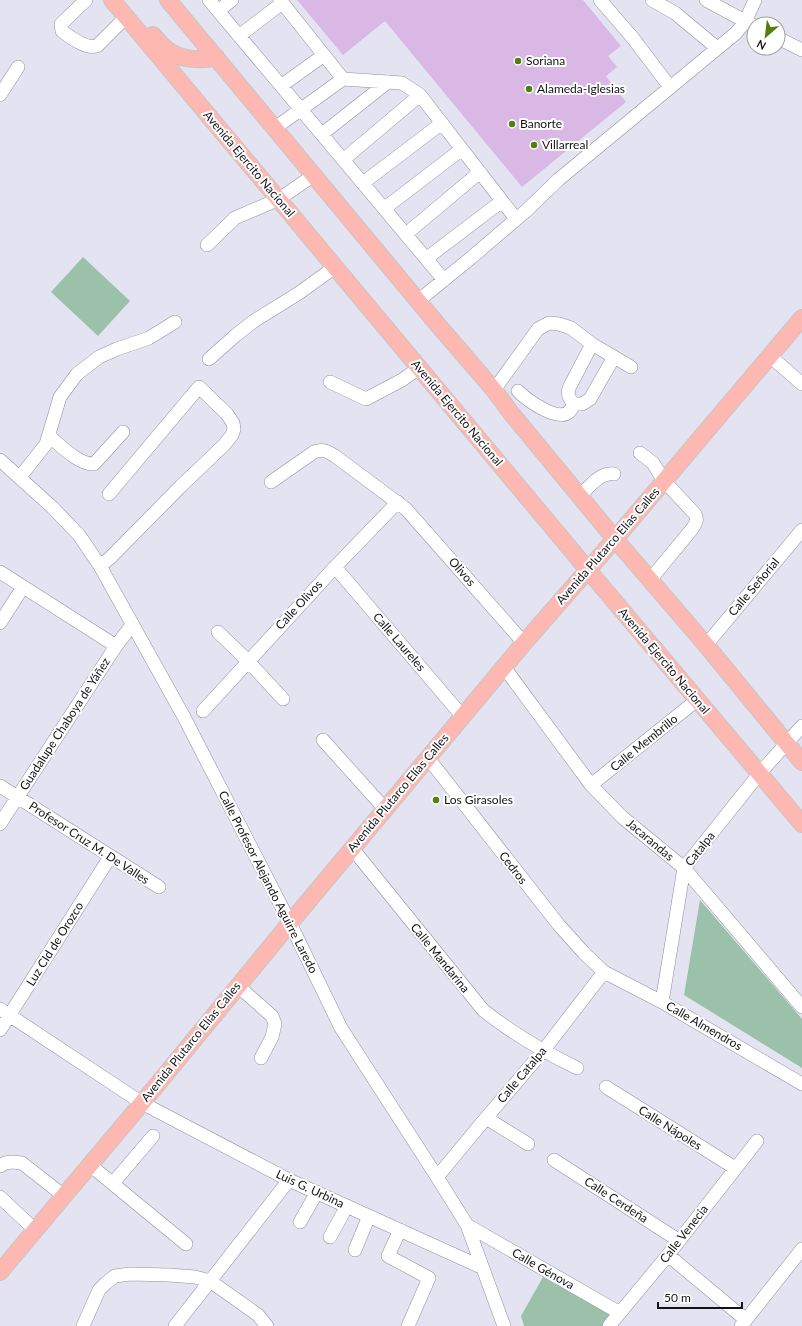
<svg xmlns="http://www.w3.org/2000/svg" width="802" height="1326" font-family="Lato,sans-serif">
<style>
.green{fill:#9cc1aa}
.building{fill:#dab8e5}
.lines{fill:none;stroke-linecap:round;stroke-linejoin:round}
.minor-casing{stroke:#908f9c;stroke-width:14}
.major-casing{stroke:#c6c6c7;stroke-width:18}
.minor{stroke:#fff;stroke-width:13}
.major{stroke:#feb8b2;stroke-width:16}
.poi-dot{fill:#4f8010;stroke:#fff;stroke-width:1.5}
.labels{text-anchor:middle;stroke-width:4;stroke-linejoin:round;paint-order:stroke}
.poi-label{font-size:12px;fill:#131217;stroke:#fff;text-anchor:start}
.street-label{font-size:12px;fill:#131217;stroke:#fff}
</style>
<rect width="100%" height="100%" fill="#e4e3f1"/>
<path class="green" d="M83 257 130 301 98 336 51 292Z
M700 900 802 1019V1068L684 995Z
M543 1277 611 1315 602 1326H524L521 1316Z"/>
<path class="building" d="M297 0H583L621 46 608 56 617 67 606 76 626 102 522 187 385 21 343 55Z"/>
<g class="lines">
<g class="minor-casing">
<path id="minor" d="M86 0 61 24 62 31C71 38 86 49 97 46L126 17
M209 0 444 280
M280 0 343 79 402 83 420 95 516 219
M600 0 632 37 670 87
M652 0 675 13 717 48
M706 0 754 26
M218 11 232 0
M239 36 282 3
M778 38 802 50
M281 86 324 55
M0 95 18 67
M275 128 343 79
M322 134 388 82
M343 160 420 95
M363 183 442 123
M385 208 462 149
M406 234 480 172
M207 245 235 218 279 199 314 175
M427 258 502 201
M418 301 472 257 527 210 558 180 736 33 745 22 755 0
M592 344 569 388C567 395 569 399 574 404H582L590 399 614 357
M770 356 802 384
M209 359 236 335 254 321 299 293 335 267
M330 382 366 399 402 380 419 368
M494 390 538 329 549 323 559 324 571 328 592 344 631 367
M518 391C527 400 557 422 569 412 571 410 573 406 574 404
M49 436C60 445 79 465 94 464L123 432
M640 453 653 463 664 481 695 514C698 520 696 523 692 529L650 580
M0 460 52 507 79 535 100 566 184 717 290 923 341 1028 437 1177 467 1225 504 1326
M20 477 46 444 60 397 77 374 99 357 117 349 149 338 175 322
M271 482 314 452C323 449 327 451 335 456L406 509 524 643
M580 496C589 487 600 472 614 474
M100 566 110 558 181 486 224 445 232 435 234 429 233 423 227 414 199 387 109 494
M335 567 463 717
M0 572 116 646
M0 623 23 587
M218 632 248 661 283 699
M706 645 802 530
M504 667 591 785 622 817 684 868 802 1007
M203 711 335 567 392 508 398 502
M323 740 385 809
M428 758 558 924 584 953 604 972 662 1002 802 1084
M591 785 697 700
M0 786 159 887
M0 824 116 646 132 625
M352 848 483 1010C512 1033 544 1052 577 1068
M238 986 272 1016 275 1024 272 1037 261 1058
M662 1002 684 868 759 774 802 726
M0 1009 142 1103 289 1180 481 1267
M0 1030 110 857
M606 1087 735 1168
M486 1118 528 1144
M554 1160 678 1240
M90 1165 186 1244
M0 1166 5 1163 12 1162 22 1163 64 1196
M437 1177 486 1118 543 1051 604 972
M113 1183 153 1136
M0 1197 35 1230
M300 1222 317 1192
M467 1225 620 1313
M400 1230 388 1256 429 1278 408 1326
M330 1237 347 1206
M355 1250 369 1216
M668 1255 746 1320
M83 1326 99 1290 106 1283 115 1276 130 1274 169 1275 195 1277 210 1281 258 1315 267 1326
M175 1326 289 1180
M609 1326 668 1255 757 1141
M741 1326 802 1249"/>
</g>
<g class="major-casing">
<path id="major" d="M112 0 588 570 802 824
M168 0 438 325 494 390 511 413 615 539 706 645 802 762
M153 35C158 41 163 47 169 51 182 60 201 61 216 57
M0 1272 142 1103 290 923 524 643 615 539 802 318"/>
</g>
<use href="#minor" class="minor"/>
<use href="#major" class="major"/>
</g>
<g class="poi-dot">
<circle cx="518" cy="61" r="4"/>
<circle cx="529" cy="89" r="4"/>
<circle cx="512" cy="124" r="4"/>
<circle cx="534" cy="145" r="4"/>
<circle cx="436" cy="800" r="4"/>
</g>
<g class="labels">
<g class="poi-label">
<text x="526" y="65">Soriana</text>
<text x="537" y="93">Alameda-Iglesias</text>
<text x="520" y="128">Banorte</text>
<text x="542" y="149">Villarreal</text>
<text x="444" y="804">Los Girasoles</text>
</g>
<g class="street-label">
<text transform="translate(249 164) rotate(50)" y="4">Avenida Ejercito Nacional</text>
<text transform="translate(457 413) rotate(50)" y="4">Avenida Ejercito Nacional</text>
<text transform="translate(608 546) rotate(-49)" y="4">Avenida Plutarco Elías Calles</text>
<text transform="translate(462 572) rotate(49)" y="4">Olivos</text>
<text transform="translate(754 587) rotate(-50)" y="4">Calle Señorial</text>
<text transform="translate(299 605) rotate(-47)" y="4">Calle Olivos</text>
<text transform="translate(399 642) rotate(49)" y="4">Calle Laureles</text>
<text transform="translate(664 661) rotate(50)" y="4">Avenida Ejercito Nacional</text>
<text transform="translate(65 724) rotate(-57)" y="4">Guadalupe Chaboya de Yáñez</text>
<text transform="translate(644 743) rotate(-39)" y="4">Calle Membrillo</text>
<text transform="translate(398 793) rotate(-50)" y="4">Avenida Plutarco Elías Calles</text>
<text transform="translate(650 840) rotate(40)" y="4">Jacarandas</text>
<text transform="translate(89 843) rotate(33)" y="4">Profesor Cruz M. De Valles</text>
<text transform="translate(700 849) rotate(-52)" y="4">Catalpa</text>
<text transform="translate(513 868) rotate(52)" y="4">Cedros</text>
<text transform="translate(268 882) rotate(63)" y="4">Calle Profesor Alejando Aguirre Laredo</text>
<text transform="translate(55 944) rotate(-58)" y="4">Luz CId de Orozco</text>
<text transform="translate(440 958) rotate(51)" y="4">Calle Mandarina</text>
<text transform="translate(704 1026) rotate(30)" y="4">Calle Almendros</text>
<text transform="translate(191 1042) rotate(-51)" y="4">Avenida Plutarco Elías Calles</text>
<text transform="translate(522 1075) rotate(-50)" y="4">Calle Catalpa</text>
<text transform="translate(670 1128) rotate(32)" y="4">Calle Nápoles</text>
<text transform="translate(310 1189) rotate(25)" y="4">Luis G. Urbina</text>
<text transform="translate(616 1200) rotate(33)" y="4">Calle Cerdeña</text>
<text transform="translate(684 1234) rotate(-52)" y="4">Calle Venecia</text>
<text transform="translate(543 1269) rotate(30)" y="4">Calle Génova</text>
</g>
</g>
<g transform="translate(766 36) rotate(208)"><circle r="19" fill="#ffffff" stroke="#a1a0a2"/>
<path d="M0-3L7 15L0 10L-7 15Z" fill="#4f8010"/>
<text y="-6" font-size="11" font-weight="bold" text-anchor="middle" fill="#131217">N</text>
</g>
<path d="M658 1302v6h84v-6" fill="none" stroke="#131217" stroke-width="2"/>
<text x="664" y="1302" font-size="12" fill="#131217" stroke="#ffffff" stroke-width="3" paint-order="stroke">50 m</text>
</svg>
